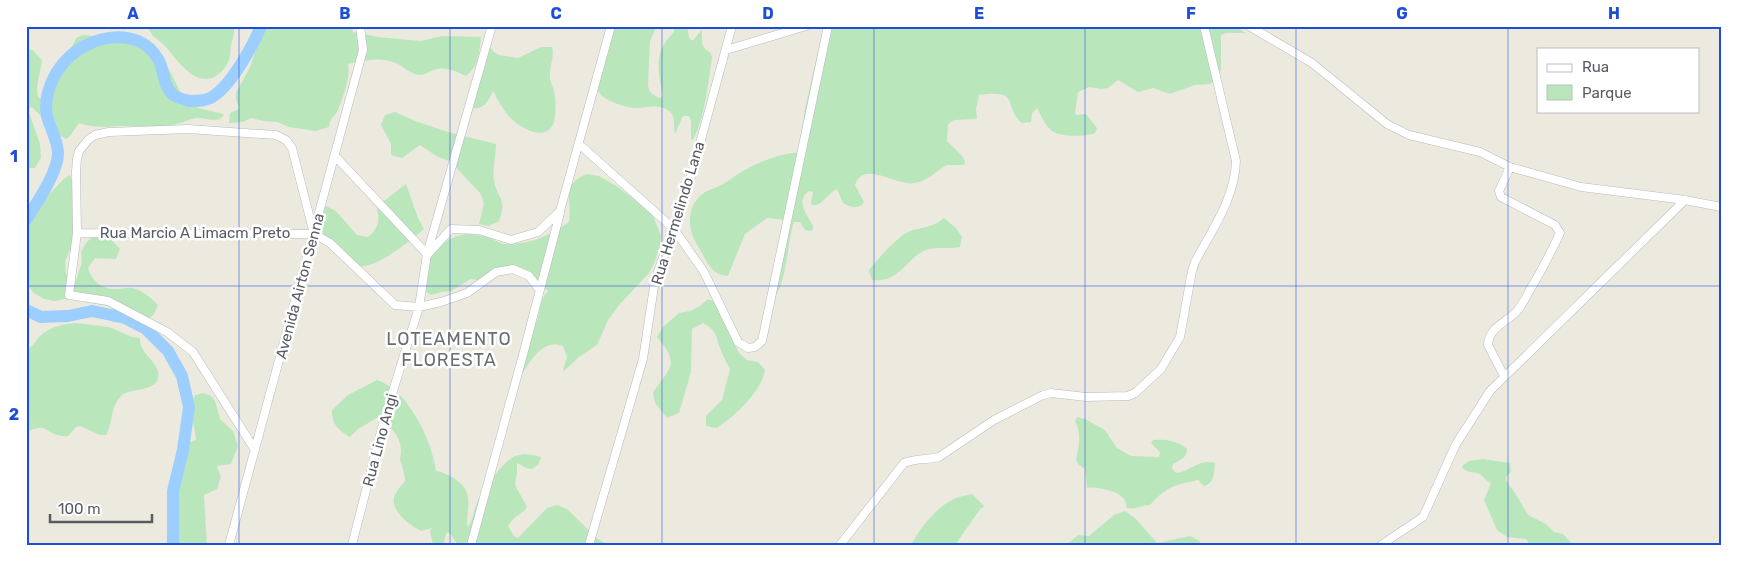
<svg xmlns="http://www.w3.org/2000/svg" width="1747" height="571" font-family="Rubik,sans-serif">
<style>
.green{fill:#bae6bc}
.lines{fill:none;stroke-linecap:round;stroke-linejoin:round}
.river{stroke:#9cceff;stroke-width:12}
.minor-casing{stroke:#b7babf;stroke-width:9}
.minor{stroke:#fff;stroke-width:8}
.grid{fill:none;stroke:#1d4ed8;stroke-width:1;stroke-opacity:0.55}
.labels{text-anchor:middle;stroke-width:5;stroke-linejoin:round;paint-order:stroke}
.street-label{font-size:15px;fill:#585c61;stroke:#fff}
.quarter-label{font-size:18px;letter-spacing:1px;fill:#696e73;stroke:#fff}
.neatline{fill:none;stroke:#1d4ed8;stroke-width:2}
.grid-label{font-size:16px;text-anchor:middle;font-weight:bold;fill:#1d4ed8}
</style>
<rect width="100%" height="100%" fill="#eceadf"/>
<path class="green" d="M148 26H234C235 35 233 37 231 45 230 48 231 52 230 56 227 70 213 83 199 78 185 73 175 57 165 46 158 39 150 36 148 26Z
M264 26H351L353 32 378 37 421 41 442 36 481 37C479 53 479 66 466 76 457 72 448 67 437 69 429 71 424 77 415 74 409 72 403 67 398 64 381 56 366 60 348 64 351 77 343 97 338 110 334 118 330 117 329 127L316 131 289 127 277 122 263 121 251 118 243 122 229 123 230 113 239 109 236 99V93L250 67Z
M613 26H657L650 41 648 85C649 93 653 95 660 98L663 96C658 70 653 52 674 32V26H687L689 37 691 40H693L702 30C702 42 700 47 711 53L712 58C708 83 705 118 693 140L691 139V121L689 116H684L682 118 675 134C673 127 676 117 670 112 658 102 646 109 633 108 621 106 597 99 596 85 594 70 606 55 611 41 612 37 612 31 613 26Z
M828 26H922L933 28 936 26H1234L1246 33H1226L1221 35V69L1217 80 1210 84 1195 85 1170 94 1153 88 1138 92 1118 80 1108 88 1101 89 1089 87 1078 92 1075 113 1077 115 1086 114 1097 128 1095 133C1085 137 1061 137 1052 131 1045 126 1041 115 1037 108L1032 113 1031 122 1022 123C1002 106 1022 89 979 95L976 109 977 119 954 120 948 124 947 141 963 157 965 162 964 165H946C936 172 927 181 915 183 896 187 864 159 855 185L864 202 862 205C855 209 850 207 843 203L837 189C828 193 822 207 812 205L811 203 813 192 809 191C795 201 807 215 813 226V230L810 231 805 230 800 222H794C787 243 787 282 774 298L786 220 767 218 745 234 728 276C725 275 719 275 717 273 709 269 704 256 699 248 688 232 685 210 701 195 708 189 717 188 725 183 747 167 771 155 799 152L805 109 821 38Z
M83 35C95 36 108 36 118 39 133 43 153 51 163 62 175 73 177 95 191 104 200 110 213 111 224 114 219 125 205 117 196 118 189 119 183 123 177 124 160 128 143 126 126 126 109 126 95 129 79 123L70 136 66 139 59 135 33 108 30 107 29 112 40 144 41 158 35 168H28L26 180V49L33 50 42 60C41 72 35 86 38 97L43 100 51 92 76 38Z
M488 47H490L494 52 499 55 518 58 541 47H552C555 57 549 66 550 77 550 82 553 86 554 91 556 100 556 113 554 122 546 145 516 126 507 114 502 107 497 99 493 91 489 100 484 110 473 108V101Z
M395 112 415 121 448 132 496 144C496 156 492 169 494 180 497 200 508 197 499 221L489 226 479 224 484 203 480 193 450 161 438 157 420 145 402 158 391 155V144L381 125 385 115Z
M587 174 599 176 618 187 652 213 661 236 660 246 654 264 649 273 620 304 608 320 597 345 579 357 564 371 563 369 567 357 563 346C542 338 530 362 520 377 519 369 517 362 519 354 522 342 531 333 536 323 541 312 539 299 548 291L522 271 502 274 492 279 482 281 471 279 451 291 441 292 431 295 422 289C424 279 426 268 429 258 434 246 454 235 467 234 473 234 481 236 487 237 495 239 499 245 508 244 532 244 550 235 569 222 573 201 559 185 587 174Z
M70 175 75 191V243L69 252 65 262 66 274 75 283 82 262 81 252 86 243 94 235 105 233 120 249 116 259 95 258 88 268C92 281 102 290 117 289 122 289 127 287 132 288 143 290 151 298 158 305L154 314 146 321 135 322 108 306 86 302 76 297 54 301 44 299 34 293 27 285 26 231 49 194 64 179Z
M406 184 418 218 424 229C411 240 373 272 357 265 349 262 342 252 336 247 325 237 319 230 317 215L326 206 336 211 357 235 368 237C378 228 380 222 377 209L384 201Z
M944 218 956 228 962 237 960 247C950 249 938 247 929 249 908 254 901 284 872 280L869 270C877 260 897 237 908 232 921 227 933 228 944 218Z
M708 299 717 303 733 331 734 343 739 353 747 360 758 362 765 370C762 391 735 416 717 428L706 426V416L722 400 730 369C727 363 723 357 721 350 715 336 718 331 703 323L692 329 691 372 679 413 667 418 655 403 653 392C671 367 680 364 657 337L663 327 679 313 690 311 700 306Z
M77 323 109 327 132 337 140 338C139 352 154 359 158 371 163 393 131 387 121 396 110 407 113 424 106 435H100L80 426 76 427 68 436C46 438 48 419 26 433V349C36 345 34 342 40 336 51 326 63 324 77 323Z
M377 380C408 390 432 440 436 471 443 472 449 475 455 479 473 491 468 503 467 523L468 527C473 520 473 513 476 505 481 493 503 461 515 456 524 453 532 454 541 457L539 464 532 469 526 468 517 463V472L515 485 527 507C522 515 513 516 508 526L514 536 518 538 547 508 557 505 567 509 598 539 608 545H458L452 536 448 532 446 534 443 545H433L430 531 432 528 421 531C411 526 391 512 394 498 395 492 401 486 405 481 405 474 403 470 401 463 399 459 401 455 401 451 401 436 389 424 377 418L358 429 350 437C338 430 332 425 332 410L348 395Z
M204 393 211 396 215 401 220 419 233 431 238 446 231 464 217 466 221 477 217 489 204 495 207 545H171L168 515 169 504 181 459 190 442 196 440C195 427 188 407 195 395Z
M1077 417 1085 419 1105 430 1117 448 1131 456 1159 457 1160 452 1151 443 1153 440C1166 439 1176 440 1187 449 1187 458 1180 460 1173 464L1172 468 1176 473C1190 472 1199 458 1215 463 1214 473 1215 483 1204 486L1198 480C1175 485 1167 486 1150 505 1142 505 1135 510 1127 508 1126 504 1125 499 1122 497 1117 491 1094 486 1087 488L1085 469 1078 464 1076 460C1079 445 1082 434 1075 421Z
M1483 459 1510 463 1511 472 1506 477V480L1515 493 1528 515 1546 524 1554 532 1563 534 1573 545H1530L1526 539 1507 537 1497 530 1484 500 1491 483C1485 481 1485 478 1481 475 1475 471 1467 474 1462 467L1463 465 1469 461Z
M972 494 984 506 983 508H981L955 545H911C920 528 938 505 956 498 961 496 967 495 972 494Z
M1125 511 1135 518 1157 543 1190 536 1200 541 1201 545H1066L1078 535 1089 536 1114 515Z"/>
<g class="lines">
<path class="river" d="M26 220C36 204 59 171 58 152 57 139 50 128 47 116 43 96 53 74 66 60 90 35 138 25 158 59 165 70 162 84 172 94 176 97 185 100 190 101 198 101 208 101 215 95 232 83 253 46 261 26
M26 310 41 317 68 316 92 311 125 318 146 329 168 351 182 376 189 407 183 450 173 491V545"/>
<g class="minor-casing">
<path id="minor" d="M1249 26 1312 63 1387 124 1409 135 1480 152 1510 167 1581 187 1685 200 1721 207
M726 50 806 26
M579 144 674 229 704 272 738 342 748 348 755 347 762 341 828 26
M335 156 427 254
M77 233 314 234 330 243 395 305 419 307 441 302 467 293 496 272 513 269 529 276 539 289
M429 253 451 229 479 230 511 240 538 232 560 211 611 26
M1504 376 1488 345C1488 328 1507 322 1517 311 1523 304 1527 295 1531 288 1542 270 1551 252 1560 233L1555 225 1501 197 1499 191 1510 167
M255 450 193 352 167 332 108 301 69 295 77 233 76 171 77 159 79 151 89 139 95 135 109 132 188 129 276 135 286 140 292 148 314 234
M229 545 363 50 360 26
M352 545 384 420 419 307 427 254 491 29
M471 545 524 351 560 213
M589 545 643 359 655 280 687 191 732 26
M840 545 904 463C916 458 927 460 939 457L994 420 1043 395 1051 393 1086 397 1128 396 1135 393 1161 369 1180 337 1192 271 1195 262C1212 230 1235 198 1236 161L1204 26
M1381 545 1423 517 1456 444 1490 391 1685 200"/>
</g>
<use href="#minor" class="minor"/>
</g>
<path class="grid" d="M239 26V545M450 26V545M662 26V545M874 26V545M1085 26V545M1296 26V545M1508 26V545M26 286H1721"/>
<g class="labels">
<g class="street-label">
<text transform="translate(678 213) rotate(-73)" y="5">Rua Hermelindo Lana</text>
<text x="195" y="238">Rua Marcio A Limacm Preto</text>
<text transform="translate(300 286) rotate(-75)" y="5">Avenida Airton Senna</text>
<text transform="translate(380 440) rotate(-75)" y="5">Rua Lino Angi</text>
</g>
<g class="quarter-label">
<text x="449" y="345">LOTEAMENTO<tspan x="449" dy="21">FLORESTA</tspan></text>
</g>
</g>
<rect width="1747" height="571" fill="none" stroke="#ffffff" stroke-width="55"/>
<rect x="1537" y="48" width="162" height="65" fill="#ffffff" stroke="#bcbec0"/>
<rect x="1547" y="64" width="25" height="8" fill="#ffffff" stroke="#bcbec0"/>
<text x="1582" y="72" font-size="15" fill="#585c61">Rua</text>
<rect x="1547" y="85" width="25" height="15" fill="#bae6bc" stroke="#bcbec0"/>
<text x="1582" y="98" font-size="15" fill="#585c61">Parque</text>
<path d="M50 514v8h102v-8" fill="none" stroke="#585c61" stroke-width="2.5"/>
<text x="58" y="514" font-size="15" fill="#585c61" stroke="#ffffff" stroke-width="4" paint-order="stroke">100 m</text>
<rect x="28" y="28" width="1692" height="516" class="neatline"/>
<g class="grid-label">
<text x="133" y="19">A</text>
<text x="345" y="19">B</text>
<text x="556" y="19">C</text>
<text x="768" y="19">D</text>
<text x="979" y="19">E</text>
<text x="1191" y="19">F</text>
<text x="1402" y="19">G</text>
<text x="1614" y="19">H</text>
<text x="14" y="162">1</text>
<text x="14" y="420">2</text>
</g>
</svg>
